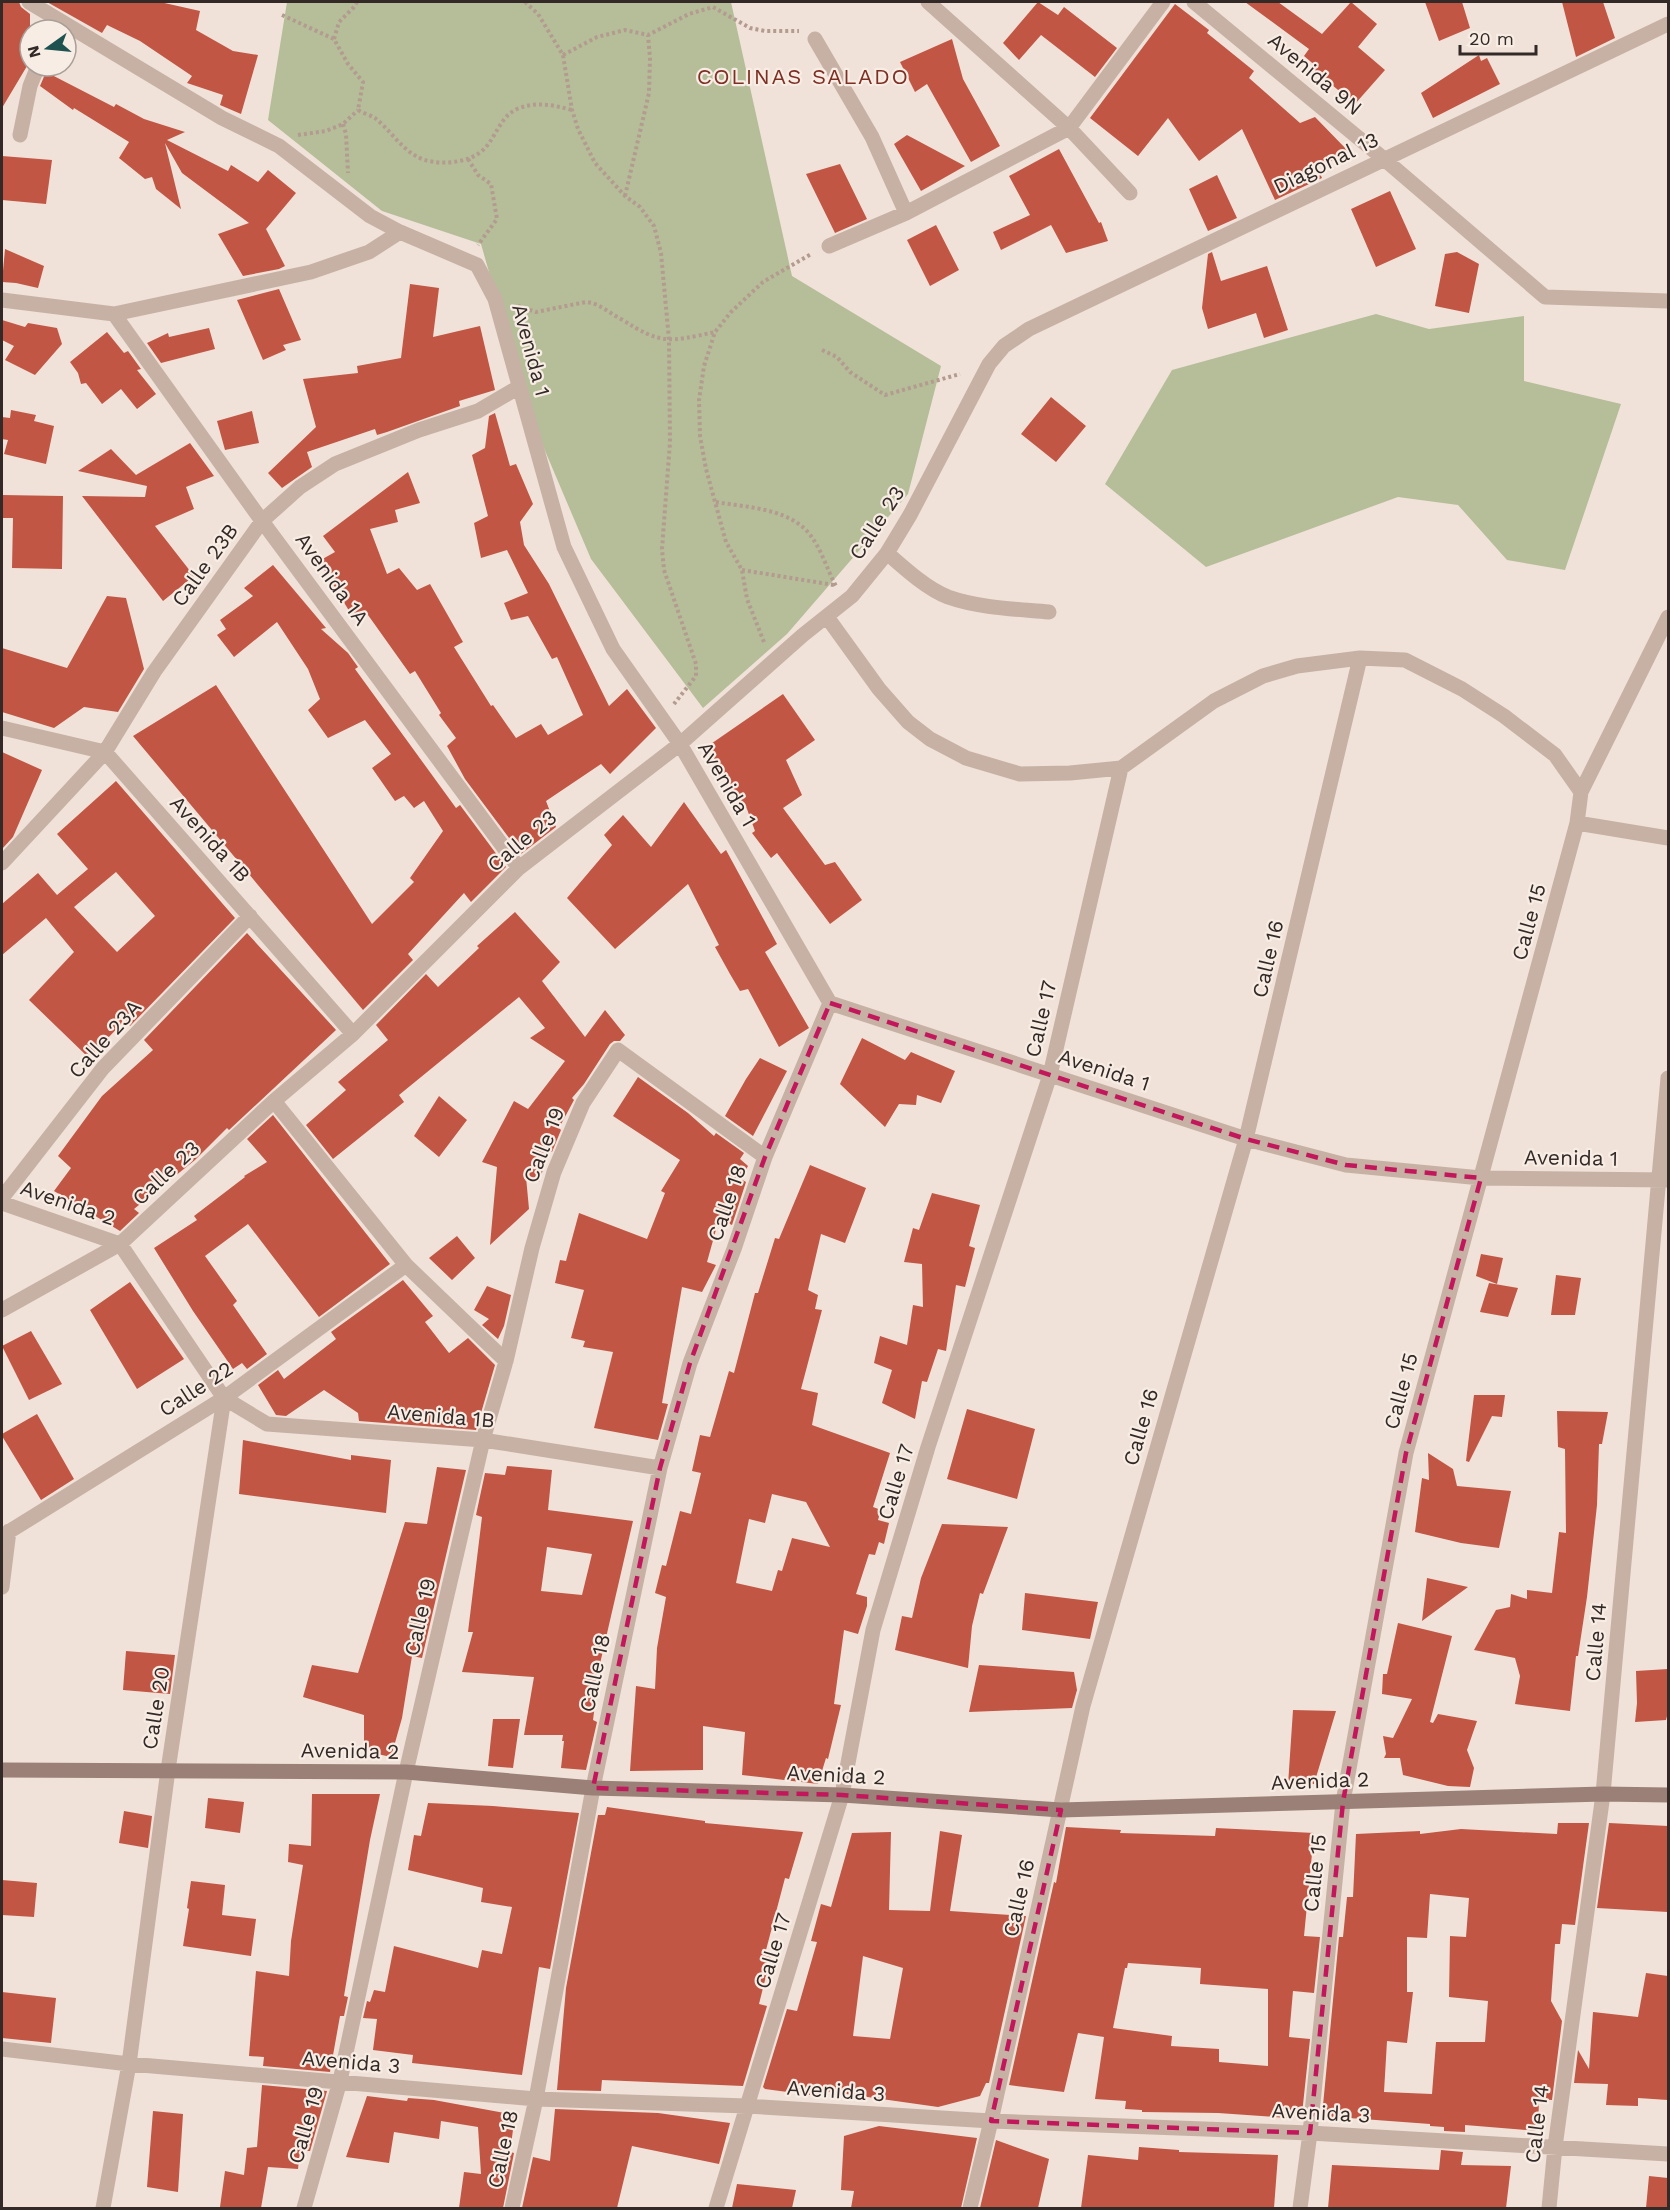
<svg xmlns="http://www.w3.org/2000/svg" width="1670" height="2210" font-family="'Work Sans',sans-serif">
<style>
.green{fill:#b5be99}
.building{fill:#c15645;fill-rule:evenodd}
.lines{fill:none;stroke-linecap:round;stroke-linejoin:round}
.path{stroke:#b39b8f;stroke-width:4;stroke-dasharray:3 3;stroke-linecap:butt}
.street{stroke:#c7b1a5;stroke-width:15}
.secondary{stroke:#9a8077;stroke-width:15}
.marked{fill:none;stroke:#c2185b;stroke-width:4.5;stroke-dasharray:12 8;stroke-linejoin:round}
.labels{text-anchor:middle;stroke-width:4.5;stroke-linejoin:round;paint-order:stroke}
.street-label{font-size:21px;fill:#332926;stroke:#f8ede4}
.neighbourhood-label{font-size:22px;letter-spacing:1.5px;fill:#7e2f23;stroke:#f8ede4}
</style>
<rect width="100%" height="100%" fill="#f0e2d8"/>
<path class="green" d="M287 2H731L792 276 941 366 908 494 787 634 703 708 591 559 529 413 481 244 382 211 268 120Z
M1376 314 1429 329 1524 316V381L1621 404 1565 570 1507 560 1458 505 1398 497 1206 567 1105 484 1172 370Z"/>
<path class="building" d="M2 2H19L21 7 30 14V61L2 108Z
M47 2H160L200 11 196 30 233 51 258 55 241 114 220 105 223 95 187 83 192 76 140 41 107 25 102 33Z
M1038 2 1058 15 1064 7 1117 48 1095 77 1041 35 1019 60 1003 43Z
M1245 2H1278L1322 34 1351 2 1377 24 1358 47 1385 70 1355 104 1314 70 1317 67 1304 56 1309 49Z
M1425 2H1462L1470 28 1439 41Z
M1562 2H1603L1615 38 1576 57Z
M1175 4 1209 30 1207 33 1254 71 1249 78 1300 123 1315 117 1350 153 1317 167 1322 178 1275 200 1242 129 1199 161 1168 118 1138 156 1090 118Z
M952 39 963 79 1000 146 971 162 927 84 915 92 900 62Z
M1479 55 1481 61 1487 58 1500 84 1433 118 1421 93Z
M46 72 114 107 116 104 144 119 185 132 167 140 228 171 231 165 258 182 268 170 296 193 266 229 285 266 279 269 243 276 218 234 249 223 182 173 165 143 181 209 156 189 152 177 145 179 119 158 129 142 74 108 73 110 40 86Z
M907 135 965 166 921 191 894 144Z
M1059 149 1099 223 1101 222 1108 241 1066 253 1051 225 1001 250 993 232 1030 215 1009 176Z
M2 156 52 160 46 204 2 200Z
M840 164 867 219 835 233 806 174Z
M1217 175 1237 218 1208 231 1189 189Z
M1390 191 1416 249 1376 267 1351 209Z
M936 225 959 270 930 286 907 240Z
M5 249 44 266 38 288 16 283 2 282Z
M1212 252 1221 281 1267 266 1288 330 1264 338 1256 313 1208 329 1202 308 1208 254Z
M1457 252 1479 264 1469 313 1435 306 1445 254Z
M410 284 439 288 433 337 480 326 495 390 459 401 460 406 387 432 377 435 375 429 307 452 312 467 282 488 268 473 316 427 303 379 358 373 357 366 401 358Z
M279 289 301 340 283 345 286 350 263 360 237 300Z
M2 320 25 327 28 323 57 328 62 344 35 375 5 360 14 346 2 340Z
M209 328 215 349 161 363 147 343 168 333 169 337Z
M107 332 124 353 128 351 141 369 137 370 156 394 137 409 121 389 102 404 86 383 81 384 78 373 70 362Z
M1051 397 1086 426 1056 462 1021 434Z
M11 410 36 415 34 421 54 426 46 464 4 454 8 440 2 439V417L10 418Z
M252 411 259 443 225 450 217 421Z
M495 413 510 466 516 464 533 504 520 522 524 545 549 584 609 706 627 689 656 728 610 774 601 764 546 801 556 827 521 854 465 779 447 746 456 738 439 715 441 713 415 671 410 674 368 615 354 619 319 561 335 552 323 536 408 472 420 503 395 510 398 522 370 529 387 574 399 568 417 590 430 584 463 642 454 647 491 706 493 705 516 738 541 724 548 735 583 715 557 657 552 659 528 616 511 620 504 603 528 593 507 550 481 558 474 523 488 516 472 455 485 448 489 416Z
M190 443 214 476 186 487 194 509 155 526 194 576 163 601 82 496 145 497 147 486 78 471 111 449 136 475Z
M2 495 63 496 62 569 12 568 13 518H2Z
M273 565 326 628 321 629 348 653 358 667 355 669 456 808 460 805 506 867 471 902 464 893 408 954 413 960 363 1010 133 736 216 685 372 924 414 882 410 878 443 831 424 801 414 808 404 796 395 801 372 768 391 754 365 720 328 738 308 710 320 699 308 669 277 622 234 657 217 635 226 629 220 620 253 596 244 588Z
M107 596 126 598 144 669 118 712 84 707 54 728 2 712V648L67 668Z
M783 694 815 740 786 760 802 795 783 808 825 865 835 862 862 900 830 924 777 853 771 858 752 833 755 831 747 809 705 748Z
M2 752 42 770 13 837 2 849Z
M116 781 235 918 130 1026 125 1020 89 1058 29 1000 74 952 46 918 2 955V904L38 873 57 895 88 869 57 834ZM116 872 155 916 117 952 74 907Z
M684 802 721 854 726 850 777 944 765 952 809 1028 779 1047 748 989 740 991 730 974 715 947 719 945 688 884 615 949 567 898 612 845 604 835 623 815 651 847Z
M515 912 560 962 542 981 585 1037 605 1010 625 1035 620 1041H614L610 1044 584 1084 572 1098 574 1100 559 1128 561 1130 552 1152 549 1151 539 1182 526 1177 529 1209 490 1245 497 1167 482 1162 514 1101 528 1109 565 1061 530 1038 545 1028 519 997 399 1095 404 1102 333 1159 306 1125 346 1090 338 1082 388 1040 376 1025 426 974 438 987 479 948 477 946Z
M247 933 336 1030 229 1130 227 1128 195 1160 134 1209 139 1213 120 1231 54 1191 71 1168 58 1156 102 1096 153 1050 144 1040Z
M862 1038 905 1060 911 1052 955 1071 941 1103 917 1095 916 1105 899 1104 885 1127 840 1084Z
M760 1058 787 1071 753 1136 725 1116 746 1079Z
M638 1077 688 1113 714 1136 716 1133 744 1153 740 1159 748 1166 741 1179 746 1182 732 1225 719 1219 707 1262 716 1265 702 1292 682 1287 662 1403 668 1404 658 1440 594 1428 613 1352 583 1347 585 1341 571 1338 584 1290 555 1283 560 1260 566 1261 579 1213 647 1239 665 1193 661 1191 680 1160 613 1116Z
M439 1096 467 1120 439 1157 414 1136Z
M273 1115 390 1264 319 1317 248 1224 205 1256 237 1301 233 1305 267 1354 247 1369 242 1363 233 1369 193 1311 154 1248 197 1220 194 1216 245 1177 244 1176 267 1162 247 1139Z
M810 1165 866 1188 845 1243 821 1234 808 1290 818 1295 815 1309 822 1310 801 1389 818 1393 812 1425 890 1453 873 1507 881 1510 878 1520 889 1523 884 1544 879 1542 875 1555 869 1554 856 1594 867 1597V1606L858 1634 844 1630 834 1704 841 1705 828 1759 826 1758 818 1784 742 1775 745 1732 703 1726V1770L630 1771 636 1686 655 1689 657 1648 666 1597 655 1593 662 1565 666 1566 680 1511 691 1514 701 1473 692 1471 700 1435 710 1437 729 1371 734 1373 755 1293H758L775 1238 779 1239ZM772 1494 806 1502 830 1547 792 1538 782 1571 778 1570 772 1591 736 1583 749 1519 765 1523Z
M932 1193 980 1205 969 1246 975 1248 965 1287 956 1285 946 1351 938 1349 927 1382 922 1381 915 1419 882 1403 892 1370 874 1363 880 1336 907 1345 913 1305 923 1307 922 1264 904 1262 913 1228 919 1230Z
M457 1236 475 1258 452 1280 429 1258Z
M1481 1254 1503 1258 1497 1284 1476 1276Z
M1556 1275 1581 1278 1575 1315H1551Z
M403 1280 433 1316 425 1322 449 1353 468 1338 495 1365 476 1430 359 1421 358 1413 324 1390 286 1416 276 1415 258 1385 278 1370 284 1379 336 1339 331 1332Z
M130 1282 184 1359 137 1389 90 1310Z
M1489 1283 1518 1288 1508 1317 1480 1312Z
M487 1286 511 1295 504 1326 498 1339 482 1325 489 1319 474 1310Z
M31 1331 62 1384 29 1400 2 1346Z
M1474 1395H1505L1502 1417 1492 1416 1469 1462 1466 1461Z
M967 1409 1035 1429 1017 1499 947 1479Z
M1557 1411 1608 1412 1602 1444H1599L1597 1505 1587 1597 1578 1656H1576L1570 1711 1515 1704 1520 1676 1515 1658 1474 1650 1496 1610 1510 1607 1511 1594 1527 1599V1590L1552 1593 1559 1532 1566 1533 1565 1449 1558 1447Z
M37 1414 74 1479 41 1500 2 1436V1434Z
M243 1440 351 1460V1455L391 1460 386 1513 239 1494Z
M1428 1453 1453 1469 1457 1486 1511 1491 1499 1548 1461 1543 1415 1532 1422 1478 1429 1480Z
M507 1466 552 1470 548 1510 633 1521 596 1681H598L593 1720 597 1722 586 1770 561 1768 564 1741H562L563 1735H524L534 1677 462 1672 473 1632H468L482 1517 476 1515 485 1473 505 1475ZM547 1547 592 1554 582 1595 541 1591Z
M437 1467 466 1470 422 1658 412 1656 402 1718 391 1757 364 1751V1715L303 1697 312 1665 358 1673 405 1522 427 1524Z
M942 1524 1008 1527 983 1594 980 1593 972 1626 968 1668 895 1650 902 1616 912 1618 921 1578Z
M1427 1578 1468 1587 1422 1621Z
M1025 1593 1098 1602 1090 1639 1022 1630Z
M1398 1623 1452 1636 1430 1722 1433 1723 1438 1714 1477 1721 1467 1750 1474 1768 1470 1787 1448 1786 1403 1775 1400 1758H1384L1386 1754 1383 1736 1393 1738 1412 1699 1382 1694 1383 1674H1387Z
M126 1651 175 1655 170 1694 123 1690Z
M979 1665 1074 1672 1077 1690 1072 1708 969 1712Z
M1668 1669V1712L1666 1720 1635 1722 1637 1703 1636 1671Z
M1293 1710 1336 1711 1314 1784 1288 1785Z
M493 1719H520L513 1768 488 1766Z
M312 1794H380L370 1840 344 1996 348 1997 344 2016H340L330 2072 263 2066 264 2057 249 2056 256 1971 289 1976 291 1941 303 1865 288 1862 289 1844 311 1846Z
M208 1798 244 1802 240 1833 205 1828Z
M428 1803 493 1806 579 1813 550 1969 539 1967 522 2075 412 2063 413 2055 373 2050 377 2019 363 2018 367 2001 370 2002 374 1990 385 1992 394 1946 478 1968 482 1950 502 1954 512 1907 481 1902 483 1888 408 1870 414 1835 421 1836Z
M607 1807 705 1821V1823L803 1832 789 1879 785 1878 766 1950 772 1952 759 2004 767 2006 743 2086 602 2080 601 2091 557 2090 566 1988 598 1815H605Z
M124 1811 152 1816 148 1848 119 1843Z
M1558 1823H1589L1575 1925 1562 1924 1560 1944H1555L1551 2001 1562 2021 1552 2100 1539 2099 1538 2131 1465 2125V2132L1444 2131V2127L1430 2126V2124L1322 2116 1339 1937H1343L1347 1897H1353L1356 1834 1420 1831V1834L1461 1829 1557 1834ZM1430 1894 1469 1898 1466 1937 1450 1936 1449 1997 1488 2001 1485 2042H1436L1432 2094 1384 2092 1387 2041 1407 2043 1413 1992H1407V1937L1427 1938Z
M1609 1823 1668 1826V1912L1597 1908Z
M1066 1827 1121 1830 1120 1833 1215 1836 1216 1828 1314 1833 1304 1936 1320 1937 1314 1993 1293 1991 1289 2037 1310 2039 1302 2114 1288 2113V2118L1218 2113 1142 2112V2110L1125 2109 1126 2101 1095 2099 1104 2037 1078 2033 1064 2092 1009 2085 1054 1882 1056 1883ZM1128 1963 1201 1968 1200 1984 1268 1989V2066L1219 2062V2049L1171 2046 1172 2036 1113 2028 1125 1968H1127Z
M940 1831 962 1835 950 1911 1026 1916 989 2083H986L980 2096 938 2107 811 2089 810 2095 765 2089 763 2087 787 2009 797 2011 817 1942 811 1941 821 1904 831 1907 852 1833 891 1832 889 1910 930 1911ZM863 1956 903 1968 890 2039 853 2036Z
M2 1880 37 1883 34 1917 2 1915Z
M191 1881 225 1885 222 1915 256 1919 251 1956 183 1946 189 1909 187 1908Z
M1646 1973 1668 1976V2100L1638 2098V2106L1606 2105 1608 2084 1574 2083 1578 2050 1589 2069 1593 2012 1638 2017Z
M2 1992 56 1998 51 2043 2 2038Z
M262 2085 327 2091 310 2151H300L298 2169 268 2167 261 2208 220 2207 225 2171 244 2175 247 2148 257 2147Z
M367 2096 407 2101 408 2098 434 2100 515 2115 510 2152 514 2153 503 2208H459L464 2172 481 2174 478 2127 441 2121 439 2139 394 2132 389 2163 346 2157Z
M555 2109 658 2113 730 2123 719 2164 632 2146 617 2208H522L533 2157 550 2161Z
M153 2111 183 2114 178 2192 147 2187Z
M879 2126 977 2138 961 2208H851L854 2191 841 2190 844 2136Z
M996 2140 1049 2159 1038 2208H980Z
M1139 2147 1179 2150V2152L1278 2155 1274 2208H1081L1088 2155 1138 2160Z
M1441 2150 1463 2152 1461 2165 1511 2166 1506 2208H1328L1332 2165 1439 2170Z
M1649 2176 1668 2178V2208H1646Z
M737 2184 796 2190 792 2208H732Z"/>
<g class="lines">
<path class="path" d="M525 2 538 14 563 55 572 110 578 129 595 163 625 196 640 207 654 226 661 253 669 340 670 442 662 549 664 570 696 664V676L674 704
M282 15 334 39 348 64 363 82 358 110C363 113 370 115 375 118 389 129 400 147 416 156 434 167 471 164 485 148 497 135 500 117 517 109 536 101 553 105 572 110
M334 39 339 22 354 7 357 2
M563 55 597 37 625 30 648 35 689 14 713 7 750 28 765 31H799
M343 124 346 134 348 173
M298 135 326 131 343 124 358 110
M468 159 478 175 491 184 497 219 478 245
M625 196 649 93 650 58 648 35
M518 306 536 312 586 302 592 303C602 306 611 314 621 319 662 345 668 342 715 332
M822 350 837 357 850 372 885 395 960 374
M716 502C745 507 781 508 804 528 820 543 826 568 836 586
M742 570 834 585
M764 642 747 599 742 570 726 542 706 469 700 436 699 400 704 366 715 332 731 312 763 282 811 254"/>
<path class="street" d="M29 2 222 118 279 146 370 216 400 232 477 265 495 299 564 547 613 649 680 744 830 1003 1246 1139 1346 1165 1481 1178 1668 1180
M928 2 1069 128 1130 193
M1194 2 1384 159 1545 297 1668 301
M815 39 872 137 906 213
M20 135 30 86 38 66
M829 246 906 213 1069 128 1163 2
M2 300 114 314 311 272 369 252 400 232
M114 314 262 521 519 868
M887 553C904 568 927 589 948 597 979 608 1016 609 1049 612
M827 617 879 689 908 722 930 739 966 758 1020 774 1070 773 1121 768 1214 701 1263 676 1297 666 1360 658 1405 660 1462 689 1504 716 1555 755 1581 792
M2 728 105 752 353 1034
M1577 823 1668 838
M2 863 105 752 154 672 262 521 300 487 335 464 419 430 478 411 519 387
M274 1101 406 1265 506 1361
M2 1198 103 1068 250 916
M2 1203 120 1244 224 1398 168 1770 129 2064 103 2208
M2 1310 120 1244 274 1101 353 1034 519 868 680 744 803 635 852 596 887 553 910 515 989 364 1004 346 1029 329 1668 24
M224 1398 267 1424 483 1440 660 1468
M2 1536 224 1398 406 1265
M2 1587 9 1531
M2 2049 129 2064 536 2099 747 2106 991 2121 1310 2133 1668 2154
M304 2208 340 2081 406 1772 483 1440 506 1361 532 1248 554 1172 583 1103 618 1050 765 1157
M512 2208 536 2099 593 1788 660 1468 690 1363 734 1249 765 1157 830 1003
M716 2208 842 1795 873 1630 928 1447 1050 1075 1121 768
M970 2208 991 2121 1083 1706 1246 1139 1360 658
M1300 2208 1310 2133 1343 1802 1406 1453 1577 823 1581 792 1668 617
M1549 2208 1555 2147 1603 1794 1668 1078"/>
<path class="secondary" d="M2 1770 406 1772 593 1788 842 1795 1061 1810 1603 1794 1668 1795"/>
</g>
<path class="marked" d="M830 1003 1246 1139 1346 1165 1481 1178 1406 1453 1343 1802 1310 2133 991 2121 1061 1810 842 1795 593 1788 660 1468 690 1363 765 1157Z"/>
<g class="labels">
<g class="street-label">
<text transform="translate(1315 74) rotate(40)" y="7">Avenida 9N</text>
<text transform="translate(1326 163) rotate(-26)" y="7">Diagonal 13</text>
<text transform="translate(531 350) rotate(75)" y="7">Avenida 1</text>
<text transform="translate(877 523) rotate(-57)" y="7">Calle 23</text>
<text transform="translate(205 565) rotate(-54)" y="7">Calle 23B</text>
<text transform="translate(332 579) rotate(54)" y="7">Avenida 1A</text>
<text transform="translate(727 784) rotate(60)" y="7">Avenida 1</text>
<text transform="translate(210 839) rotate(48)" y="7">Avenida 1B</text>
<text transform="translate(522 841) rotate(-40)" y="7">Calle 23</text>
<text transform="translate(1529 922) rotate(-75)" y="7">Calle 15</text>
<text transform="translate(1268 959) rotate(-77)" y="7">Calle 16</text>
<text transform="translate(1041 1019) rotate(-77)" y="7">Calle 17</text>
<text transform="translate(105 1039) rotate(-48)" y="7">Calle 23A</text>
<text transform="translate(1104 1070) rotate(18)" y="7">Avenida 1</text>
<text transform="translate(544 1145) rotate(-69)" y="7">Calle 19</text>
<text transform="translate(1571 1158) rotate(1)" y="7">Avenida 1</text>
<text transform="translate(166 1173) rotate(-43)" y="7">Calle 23</text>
<text transform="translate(68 1203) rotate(19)" y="7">Avenida 2</text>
<text transform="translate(727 1203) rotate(-71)" y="7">Calle 18</text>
<text transform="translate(196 1389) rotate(-33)" y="7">Calle 22</text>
<text transform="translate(1401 1391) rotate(-75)" y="7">Calle 15</text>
<text transform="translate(441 1416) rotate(5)" y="7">Avenida 1B</text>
<text transform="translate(1141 1427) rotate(-74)" y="7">Calle 16</text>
<text transform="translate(896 1482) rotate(-73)" y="7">Calle 17</text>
<text transform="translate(420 1617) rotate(-77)" y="7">Calle 19</text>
<text transform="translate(1596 1642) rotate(-85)" y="7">Calle 14</text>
<text transform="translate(595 1673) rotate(-78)" y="7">Calle 18</text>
<text transform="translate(156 1708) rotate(-81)" y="7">Calle 20</text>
<text transform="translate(350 1751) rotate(1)" y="7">Avenida 2</text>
<text transform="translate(836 1775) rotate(3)" y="7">Avenida 2</text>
<text transform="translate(1320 1781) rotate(-2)" y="7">Avenida 2</text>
<text transform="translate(1315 1873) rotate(-84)" y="7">Calle 15</text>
<text transform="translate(1019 1898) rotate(-77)" y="7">Calle 16</text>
<text transform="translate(773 1951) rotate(-73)" y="7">Calle 17</text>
<text transform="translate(351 2062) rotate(5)" y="7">Avenida 3</text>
<text transform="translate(836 2091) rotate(4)" y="7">Avenida 3</text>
<text transform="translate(1321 2113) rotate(3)" y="7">Avenida 3</text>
<text transform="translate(1537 2124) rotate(-83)" y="7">Calle 14</text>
<text transform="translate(306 2125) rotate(-74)" y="7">Calle 19</text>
<text transform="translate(503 2149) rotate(-78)" y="7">Calle 18</text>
</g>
<g class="neighbourhood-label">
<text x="803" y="84">COLINAS SALADO</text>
</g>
</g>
<rect width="1670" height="2210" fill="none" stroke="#332926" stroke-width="6"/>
<g transform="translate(48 48) rotate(255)"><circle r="28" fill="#f8ede4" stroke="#a99f98" stroke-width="1.5"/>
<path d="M0-4.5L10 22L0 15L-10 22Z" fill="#1e5250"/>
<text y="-9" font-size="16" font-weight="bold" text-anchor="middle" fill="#332926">N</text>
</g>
<path d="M1460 45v9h76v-9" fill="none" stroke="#332926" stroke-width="3"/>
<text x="1469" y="45" font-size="18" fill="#332926" stroke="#f8ede4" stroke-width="4.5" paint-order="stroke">20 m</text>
</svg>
